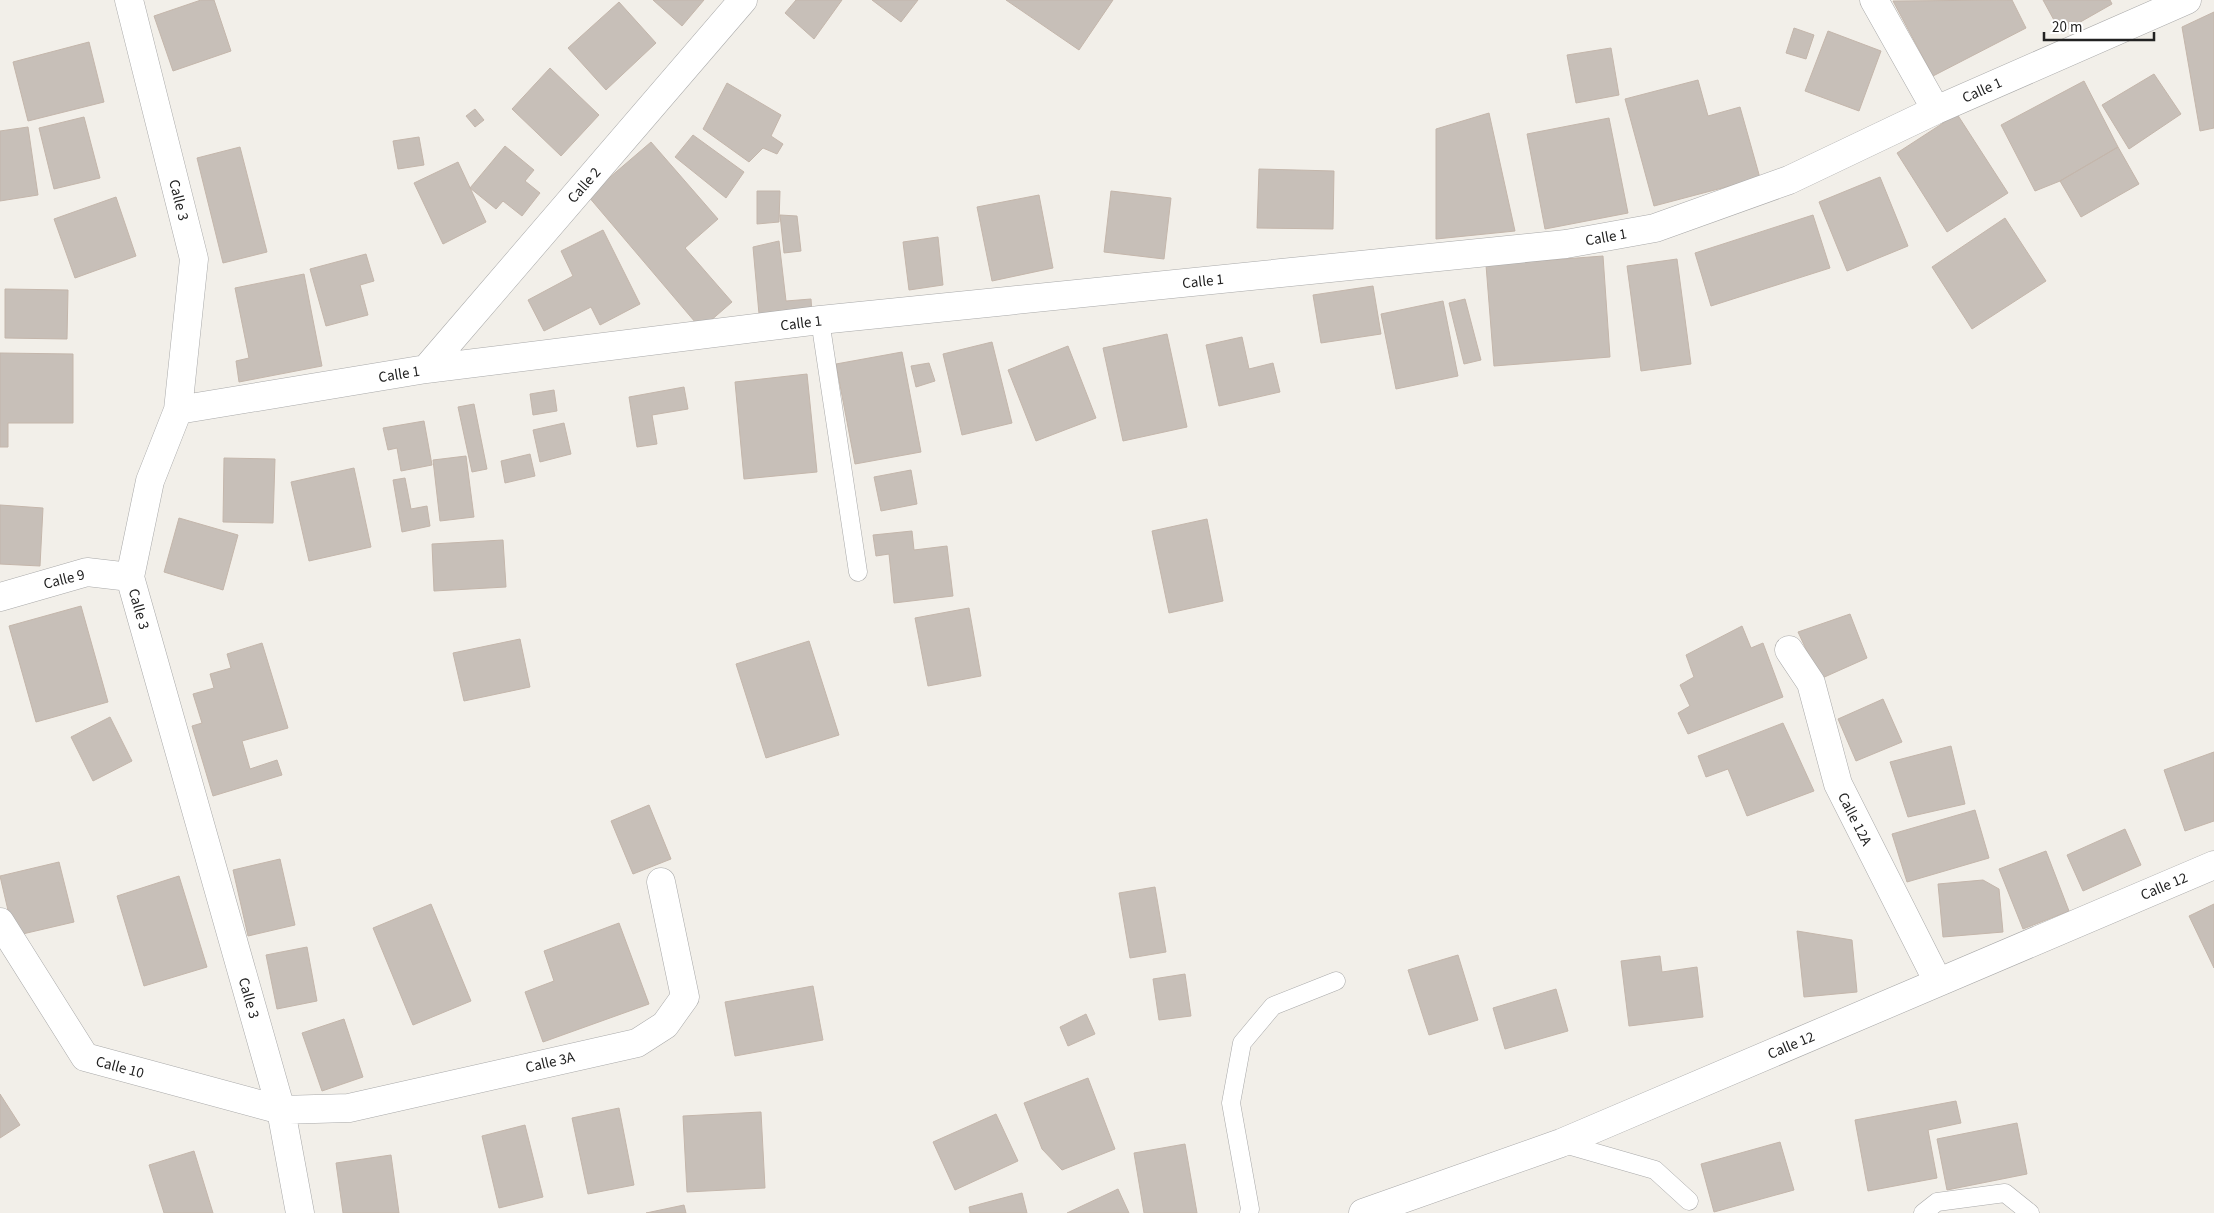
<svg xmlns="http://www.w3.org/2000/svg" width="2214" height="1213" font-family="'Source Sans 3',sans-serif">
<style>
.building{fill:#c7bfb8;stroke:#c4b6ab}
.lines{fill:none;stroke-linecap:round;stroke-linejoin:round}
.service-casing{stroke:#a9a9a9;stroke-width:19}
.minor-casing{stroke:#a9a9a9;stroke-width:29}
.service{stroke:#fff;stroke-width:18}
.minor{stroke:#fff;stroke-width:28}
.labels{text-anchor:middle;stroke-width:4;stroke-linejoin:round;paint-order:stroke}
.street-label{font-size:15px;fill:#222;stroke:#fff}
</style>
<rect width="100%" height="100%" fill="#f2efe9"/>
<path class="building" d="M201 0H214L231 51 173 71 154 16Z
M653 0H704L682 26Z
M796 0H842L814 39 785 13Z
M872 0H918L901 22Z
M1006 0H1113L1079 50Z
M2012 0 2026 28 1933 76 1893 1Z
M2043 0H2110L2112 4 2061 33Z
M619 2 656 43 606 90 568 48Z
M2214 12V128L2200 131 2182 27Z
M1794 28 1814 35 1806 59 1786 53Z
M1828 31 1881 51 1859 111 1805 91Z
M89 42 104 102 28 121 13 62Z
M1611 48 1619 95 1576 103 1567 55Z
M550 68 599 115 561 156 512 109Z
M2154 74 2181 114 2129 149 2102 105Z
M1698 80 1708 116 1740 107 1760 178 1654 206 1625 99Z
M2084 81 2118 147 2060 181 2035 191 2001 125Z
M727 83 781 115 771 136 783 144 777 154 763 148 749 162 703 129Z
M475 109 484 120 475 127 466 116Z
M1489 113 1515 231 1436 239V129Z
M1957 114 2008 193 1947 232 1897 153Z
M84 117 100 178 54 189 39 128Z
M1609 118 1628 213 1545 229 1527 134Z
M28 127 38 195 0 201V131Z
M693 135 744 172 726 198 675 157Z
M419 137 424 165 398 169 393 141Z
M651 142 718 219 685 248 732 302 701 329 588 196Z
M505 146 534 170 525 181 540 193 522 216 503 201 496 209 470 188Z
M240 147 267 252 223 263 197 158Z
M2118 147 2139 184 2081 217 2060 181Z
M458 162 486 222 443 244 414 183Z
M1259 169 1334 171 1333 229 1257 228Z
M1880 177 1908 246 1847 271 1819 202Z
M757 191H780L779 222 757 224Z
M1111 191 1171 198 1164 259 1104 252Z
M1039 195 1053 268 992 281 977 207Z
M116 197 136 256 75 278 54 219Z
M780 215 797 216 801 251 784 253Z
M1813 215 1830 268 1711 306 1695 253Z
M2005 218 2046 281 1972 329 1932 267Z
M603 230 640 304 600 325 591 307 544 331 528 300 573 276 561 251Z
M938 237 943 285 909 290 903 242Z
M779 241 786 301 811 299 812 313 759 314 753 247Z
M366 254 374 281 360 285 368 315 326 326 310 269Z
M1603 256 1610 357 1494 366 1486 265Z
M1677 259 1691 364 1641 371 1627 266Z
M304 274 322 366 239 382 236 361 249 358 235 288Z
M1373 286 1381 334 1321 343 1313 295Z
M5 289 68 290 67 339 5 338Z
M1465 299 1481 360 1464 364 1449 303Z
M1443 301 1458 376 1396 389 1381 314Z
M1167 334 1187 427 1123 441 1103 348Z
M1242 337 1249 369 1273 363 1280 392 1219 406 1206 345Z
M992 342 1012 423 962 435 943 354Z
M1068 346 1096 418 1036 441 1008 370Z
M902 352 921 452 855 464 836 364Z
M0 353 73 354V423H8V447H0Z
M929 363 935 381 916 387 911 366Z
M807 374 817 472 744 479 735 382Z
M684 387 688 409 652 415 657 444 637 447 629 397Z
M554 390 557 411 533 415 530 394Z
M474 404 487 469 472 472 458 407Z
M424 421 432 465 401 471 397 448 388 450 383 428Z
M564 423 571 454 540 462 533 430Z
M530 454 535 476 505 483 501 461Z
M466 456 474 517 440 521 433 460Z
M224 458 275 459 273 523 223 522Z
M354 468 371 547 309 561 291 482Z
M911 470 917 504 881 511 874 477Z
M405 478 411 509 427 506 430 526 402 532 393 480Z
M0 505 43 508 40 566 0 564Z
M179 518 238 535 223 590 164 572Z
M1207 519 1223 601 1169 613 1152 531Z
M912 531 914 550 947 546 953 596 894 603 889 554 876 556 873 535Z
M503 540 506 587 434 591 432 544Z
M81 606 108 702 36 722 9 626Z
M969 608 981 676 928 686 915 618Z
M1850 614 1867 658 1820 679 1798 632Z
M1742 626 1751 648 1763 643 1783 697 1688 734 1678 713 1690 706 1680 685 1694 677 1686 655Z
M520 639 530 687 464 701 453 653Z
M809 641 839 735 766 758 736 664Z
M262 643 288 728 242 741 250 769 277 760 282 775 213 796 192 726 202 723 193 694 214 688 210 674 231 668 227 654Z
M1883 699 1902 742 1856 761 1838 719Z
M110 717 132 761 93 781 71 737Z
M1783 723 1814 791 1747 816 1728 769 1706 777 1698 756Z
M1951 746 1965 804 1908 817 1890 762Z
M2214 752V821L2185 831 2164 770Z
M649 805 671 859 633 874 611 821Z
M1975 810 1989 858 1907 882 1892 834Z
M2125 829 2141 865 2083 891 2067 855Z
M2046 851 2069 911 2023 929 1999 869Z
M280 859 295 925 248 936 233 870Z
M59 862 74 922 14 936 0 876Z
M179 876 207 967 144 986 117 896Z
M1983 880 1999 889 2003 932 1943 937 1938 884Z
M1155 887 1166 952 1130 958 1119 893Z
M431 904 471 1001 413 1025 373 928Z
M2214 904V968L2189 916Z
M619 923 649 1004 543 1042 525 992 554 981 544 951Z
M1797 931 1852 940 1857 992 1804 997Z
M307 947 317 1001 277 1009 266 955Z
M1458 955 1478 1020 1429 1035 1408 970Z
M1660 956 1662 972 1697 967 1703 1017 1629 1026 1621 961Z
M1185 974 1191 1016 1159 1020 1153 979Z
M813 986 823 1040 735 1056 725 1002Z
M1556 989 1568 1031 1505 1049 1493 1008Z
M1086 1014 1095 1034 1068 1046 1060 1027Z
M344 1019 363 1077 322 1091 302 1033Z
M1088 1078 1115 1149 1062 1170 1042 1149 1024 1103Z
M0 1094 20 1125 0 1138Z
M1956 1101 1961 1123 1928 1130 1937 1178 1868 1191 1855 1120Z
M619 1108 634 1185 588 1194 572 1118Z
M761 1112 765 1188 687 1192 683 1116Z
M996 1114 1018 1161 955 1190 933 1142Z
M2017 1123 2027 1174 1947 1190 1937 1139Z
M525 1125 543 1197 499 1208 482 1136Z
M1780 1142 1794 1190 1714 1212 1701 1164Z
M1185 1144 1197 1213H1144L1134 1153Z
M194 1151 213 1213H164L149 1165Z
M391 1155 399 1213H343L336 1163Z
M1118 1189 1129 1213H1067Z
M1022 1193 1027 1213H970L969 1207Z
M684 1205 686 1213H646Z"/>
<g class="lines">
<g class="service-casing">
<path id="service" d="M820 320 858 572
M1561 1143 1655 1170 1689 1201
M1249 1213 1250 1209 1231 1103 1242 1043 1273 1006 1336 981
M1923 1213 1937 1202 2005 1193 2030 1213"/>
</g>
<g class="minor-casing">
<path id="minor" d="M129 0 194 259 178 410 150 481 130 577 281 1110 300 1213
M1874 0 1936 110
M426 369 743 0
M178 410 426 369 820 320 1566 244 1655 228 1789 180 1936 110 2187 0
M0 597 87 572 130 577
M1789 650 1811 683 1838 784 1938 982
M0 922 85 1057 281 1110 349 1108 637 1043 665 1025 685 997 661 882
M1363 1213 1561 1143 2214 865"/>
</g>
<use href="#service" class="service"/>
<use href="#minor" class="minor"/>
</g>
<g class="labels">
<g class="street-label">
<text transform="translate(1982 90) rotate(-24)" y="5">Calle 1</text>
<text transform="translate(584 185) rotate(-49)" y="5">Calle 2</text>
<text transform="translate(179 200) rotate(76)" y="5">Calle 3</text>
<text transform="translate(1606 237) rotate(-10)" y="5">Calle 1</text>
<text transform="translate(1203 281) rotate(-6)" y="5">Calle 1</text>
<text transform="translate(801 323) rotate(-7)" y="5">Calle 1</text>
<text transform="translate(399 374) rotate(-9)" y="5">Calle 1</text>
<text transform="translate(64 579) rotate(-14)" y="5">Calle 9</text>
<text transform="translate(139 609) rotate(74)" y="5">Calle 3</text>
<text transform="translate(1855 819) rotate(63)" y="5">Calle 12A</text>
<text transform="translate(2164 886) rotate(-23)" y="5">Calle 12</text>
<text transform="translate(249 998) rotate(74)" y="5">Calle 3</text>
<text transform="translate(1791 1045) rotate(-23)" y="5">Calle 12</text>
<text transform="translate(550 1062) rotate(-13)" y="5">Calle 3A</text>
<text transform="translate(120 1067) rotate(15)" y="5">Calle 10</text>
</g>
</g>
<path d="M2044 32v8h110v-8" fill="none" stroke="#222222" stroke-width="2.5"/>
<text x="2052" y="32" font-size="15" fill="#222222" stroke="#ffffff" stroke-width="4" paint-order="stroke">20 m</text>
</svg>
